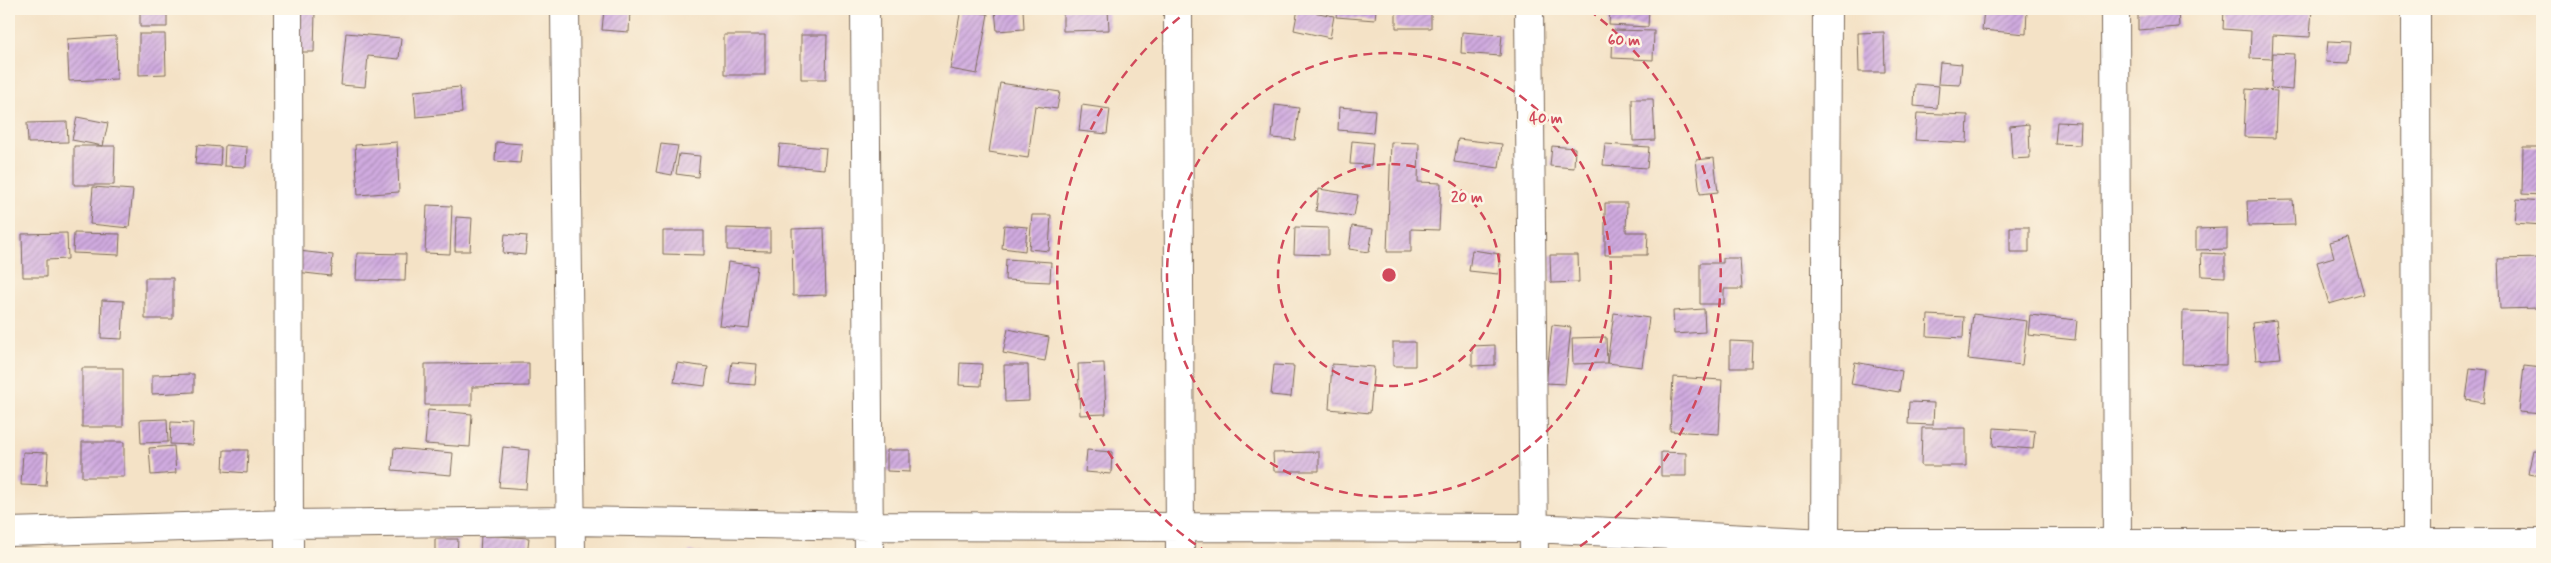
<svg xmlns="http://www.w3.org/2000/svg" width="2551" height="563" font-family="Mynerve,sans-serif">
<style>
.building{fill:url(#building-hatch)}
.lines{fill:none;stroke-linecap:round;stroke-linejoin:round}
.minor-casing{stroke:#7c6a59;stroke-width:30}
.minor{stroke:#fff;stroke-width:28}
.ring{fill:none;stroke:#d1495b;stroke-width:2.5;stroke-dasharray:9 6}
.centre{fill:#d1495b;stroke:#fcf5e5;stroke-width:2.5}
.ring-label{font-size:15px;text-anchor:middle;font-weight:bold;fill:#d1495b;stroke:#fcf5e5;stroke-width:5;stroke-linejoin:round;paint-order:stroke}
</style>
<defs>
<pattern id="building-hatch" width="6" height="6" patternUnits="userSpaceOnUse" patternTransform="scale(1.25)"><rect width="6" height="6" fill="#d0abe0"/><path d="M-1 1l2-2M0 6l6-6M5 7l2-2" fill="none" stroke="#aa8bb5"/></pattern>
</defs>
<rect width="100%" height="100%" fill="#fcf5e5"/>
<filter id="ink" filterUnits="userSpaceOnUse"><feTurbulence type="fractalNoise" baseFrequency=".02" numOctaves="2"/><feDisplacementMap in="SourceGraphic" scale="10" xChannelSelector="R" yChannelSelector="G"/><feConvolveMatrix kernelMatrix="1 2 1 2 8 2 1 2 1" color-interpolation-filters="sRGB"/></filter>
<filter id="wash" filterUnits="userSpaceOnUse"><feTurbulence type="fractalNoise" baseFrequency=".0096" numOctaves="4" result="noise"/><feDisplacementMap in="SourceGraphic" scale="20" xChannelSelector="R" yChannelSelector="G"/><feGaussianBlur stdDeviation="1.12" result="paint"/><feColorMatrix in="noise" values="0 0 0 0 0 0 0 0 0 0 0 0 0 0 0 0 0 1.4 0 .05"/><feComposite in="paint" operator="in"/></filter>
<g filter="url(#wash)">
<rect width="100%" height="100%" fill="#f4e2c6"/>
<g id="blocks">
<path class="building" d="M140 9H167V27H140Z
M377 9H401L402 12 377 14Z
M604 9 630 10 629 32 602 30Z
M685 9H704V12Z
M961 9 988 14 977 74 950 69Z
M995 9H1023L1024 29 997 31Z
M1063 9H1108L1109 30 1063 31Z
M1298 9 1334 16 1330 38 1294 30Z
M1337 9H1376L1375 20 1336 17Z
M1396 9H1431V28H1396Z
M1610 9H1649L1648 27 1609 25Z
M1984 9H2027L2026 34 1982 30Z
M2224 9H2312L2310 37 2273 35 2272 59 2250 58 2251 31 2223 29Z
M2178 10 2179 27 2138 30V11Z
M294 12H315L314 52H292Z
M1613 30 1654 31 1653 60 1612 58Z
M1462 32 1502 35 1500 56 1461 53Z
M1884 32 1885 72H1859L1858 33Z
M346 33 401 38 399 59 368 56 365 87 341 85Z
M139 34H165L166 74 139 75Z
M724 35H765V75H724Z
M801 35H827L826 79H801Z
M116 36 117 79 69 81 67 39Z
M2328 41 2351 42 2349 63 2326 62Z
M2273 53 2294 54 2292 90 2271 88Z
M1940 62 1962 64 1960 85 1938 84Z
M1000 83 1060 92 1057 109 1035 106 1028 158 989 152Z
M1915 84 1939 86 1937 108 1914 106Z
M460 87 462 113 416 117 414 91Z
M2246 89 2277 91 2275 138 2244 137Z
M1632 99H1653L1655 140 1633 141Z
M1082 105 1110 109 1107 134 1079 131Z
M1275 105 1299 108 1295 140 1272 138Z
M1339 107 1375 110 1373 133 1338 130Z
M1917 113 1968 115 1967 143 1915 140Z
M77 117 108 123 103 146 72 140Z
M67 122 68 142 28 143 27 123Z
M2057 122 2081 123 2080 145 2055 144Z
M2029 124 2030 158 2012 159 2010 126Z
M1458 139 1502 144 1499 168 1454 162Z
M1352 141 1373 143 1371 165 1350 164Z
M397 142 399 192 358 195 355 145Z
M496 142 522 144 520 163 495 161Z
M1391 142 1419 143 1418 182 1441 183 1439 230 1411 229V252H1387Z
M661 144 678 146 672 175 656 172Z
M780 144 826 148 824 169 778 165Z
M1605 144 1649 147 1647 168 1603 165Z
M197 145 221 147 220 166 195 164Z
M225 145 247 147 246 167 224 166Z
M74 146H115L114 185H74Z
M1552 146 1575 148 1574 168 1550 166Z
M2523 147H2542V195L2522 194Z
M679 154 700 156 698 177 676 174Z
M1714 158 1718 192 1700 194 1696 160Z
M93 187 133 190 129 228 90 224Z
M1319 189 1358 195 1354 216 1316 211Z
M2517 199 2542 201V225L2515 223Z
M2293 200 2295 225 2248 226 2247 201Z
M1605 203H1627L1626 232H1648L1647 255H1605Z
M427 205 452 206 450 254 425 253Z
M1032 215H1051L1049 251 1029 249Z
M456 217 472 218 470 251H455Z
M1004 225 1027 227 1025 251 1002 248Z
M1352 226 1373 229 1369 252 1349 249Z
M1295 227 1328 228V255L1294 254Z
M2010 227H2029V252H2010Z
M727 228 770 229V251L727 250Z
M824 228 826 295 793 296 792 229Z
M2227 228V249L2196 250V229Z
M663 231H704V255L663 254Z
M67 233 68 259 46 260V277H23L22 234Z
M74 233 120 234 119 255 73 253Z
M505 234 527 236 525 255 503 253Z
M2348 237 2364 294 2329 304 2317 262 2334 257 2330 242Z
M1472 250 1500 254 1498 274 1469 271Z
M299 251 333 255 331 276 296 272Z
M357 253 406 254 405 281 356 280Z
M2201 253 2225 254V277L2202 276Z
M1550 255H1578L1579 282 1551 283Z
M1723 258H1740L1742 289H1724V304H1700V263H1723Z
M2542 258V342H2541L2540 308 2500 309 2498 259Z
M1006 259 1051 262 1050 282 1005 280Z
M728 262 757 266 749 329 720 326Z
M145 278H173V319H145Z
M102 300 124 301 122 339 101 338Z
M1704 309 1705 332 1674 334 1673 311Z
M2183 311 2227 312 2226 365 2182 364Z
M1614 313 1649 318 1642 367 1607 363Z
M1973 314 2027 321 2022 365 1968 359Z
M1928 315 1964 317 1963 338 1927 336Z
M2030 315 2077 320 2075 340 2028 335Z
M2276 320 2281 358 2256 360 2252 323Z
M1552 325 1571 327 1565 384 1546 383Z
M1008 329 1049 337 1045 361 1003 353Z
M1606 337 1607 363 1573 364 1572 338Z
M1730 341 1753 342 1752 368H1730Z
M1393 342H1415V366H1393Z
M1495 345V365L1472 366V346Z
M732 362 757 364 755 385 729 383Z
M1855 362 1902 371 1899 392 1851 384Z
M529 363V386L472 387V405H425V364Z
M677 363 708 367 705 386 674 382Z
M960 363 982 364 981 386 959 385Z
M1104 363 1106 414 1080 415 1078 364Z
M1332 364 1374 367 1370 413 1329 409Z
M1004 365H1028L1029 401 1005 402Z
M1274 365 1294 366 1291 397 1271 395Z
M2524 366 2542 368V414L2519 412Z
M82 368H123V427H82Z
M2470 368 2488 370 2484 403 2466 400Z
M194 374V392L152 394V375Z
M1673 377 1722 380 1719 434 1670 431Z
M1909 402 1934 403 1933 425 1908 424Z
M428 410 472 414 470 447 425 444Z
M167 419 168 442 141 443 140 420Z
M171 422 193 423 192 445 170 444Z
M1922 428H1966V466H1921Z
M1994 428 2035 431 2033 449 1993 446Z
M82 442H124V477H82Z
M174 446 176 473 151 475 149 448Z
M503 447 529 450 526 489 499 487Z
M394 448 453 453 451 475 392 470Z
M224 450H248L247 473 223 471Z
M887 450H910V472L887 471Z
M1087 450 1112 452 1111 474 1085 472Z
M2533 450 2542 451V476L2528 474Z
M23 452 48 453 46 486 21 485Z
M1319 452V471H1274L1273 453Z
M1661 452 1686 453V476H1661Z
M481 535 529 538 527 554H480Z
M435 539H458L457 554H435Z
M689 551 702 553V554H689Z
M727 552 744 553V554H727Z"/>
</g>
</g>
<g filter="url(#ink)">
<use href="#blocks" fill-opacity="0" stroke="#7c6a59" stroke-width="1"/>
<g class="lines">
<g class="minor-casing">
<path id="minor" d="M288 9 289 554
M565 9 571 554
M865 9 869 554
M1178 9 1180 554
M1529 9 1534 554
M2115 9 2117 554
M2416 9 2417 554
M9 532 289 524 570 521 869 526 1534 528 1825 543H2542
M1825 554 1827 9"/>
</g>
<use href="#minor" class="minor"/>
</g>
</g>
<g class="ring">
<circle cx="1389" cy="275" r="111"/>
<circle cx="1389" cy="275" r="222"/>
<path d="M1208 553A332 332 0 0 1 1189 10M1589 10A332 332 0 0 1 1570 553"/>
</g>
<circle cx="1389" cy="275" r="8" class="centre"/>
<g class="ring-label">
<text x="1624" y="45">60 m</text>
<text x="1546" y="123">40 m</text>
<text x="1467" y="202">20 m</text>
</g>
<rect width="2551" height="563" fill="none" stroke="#fcf5e5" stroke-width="30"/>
</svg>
